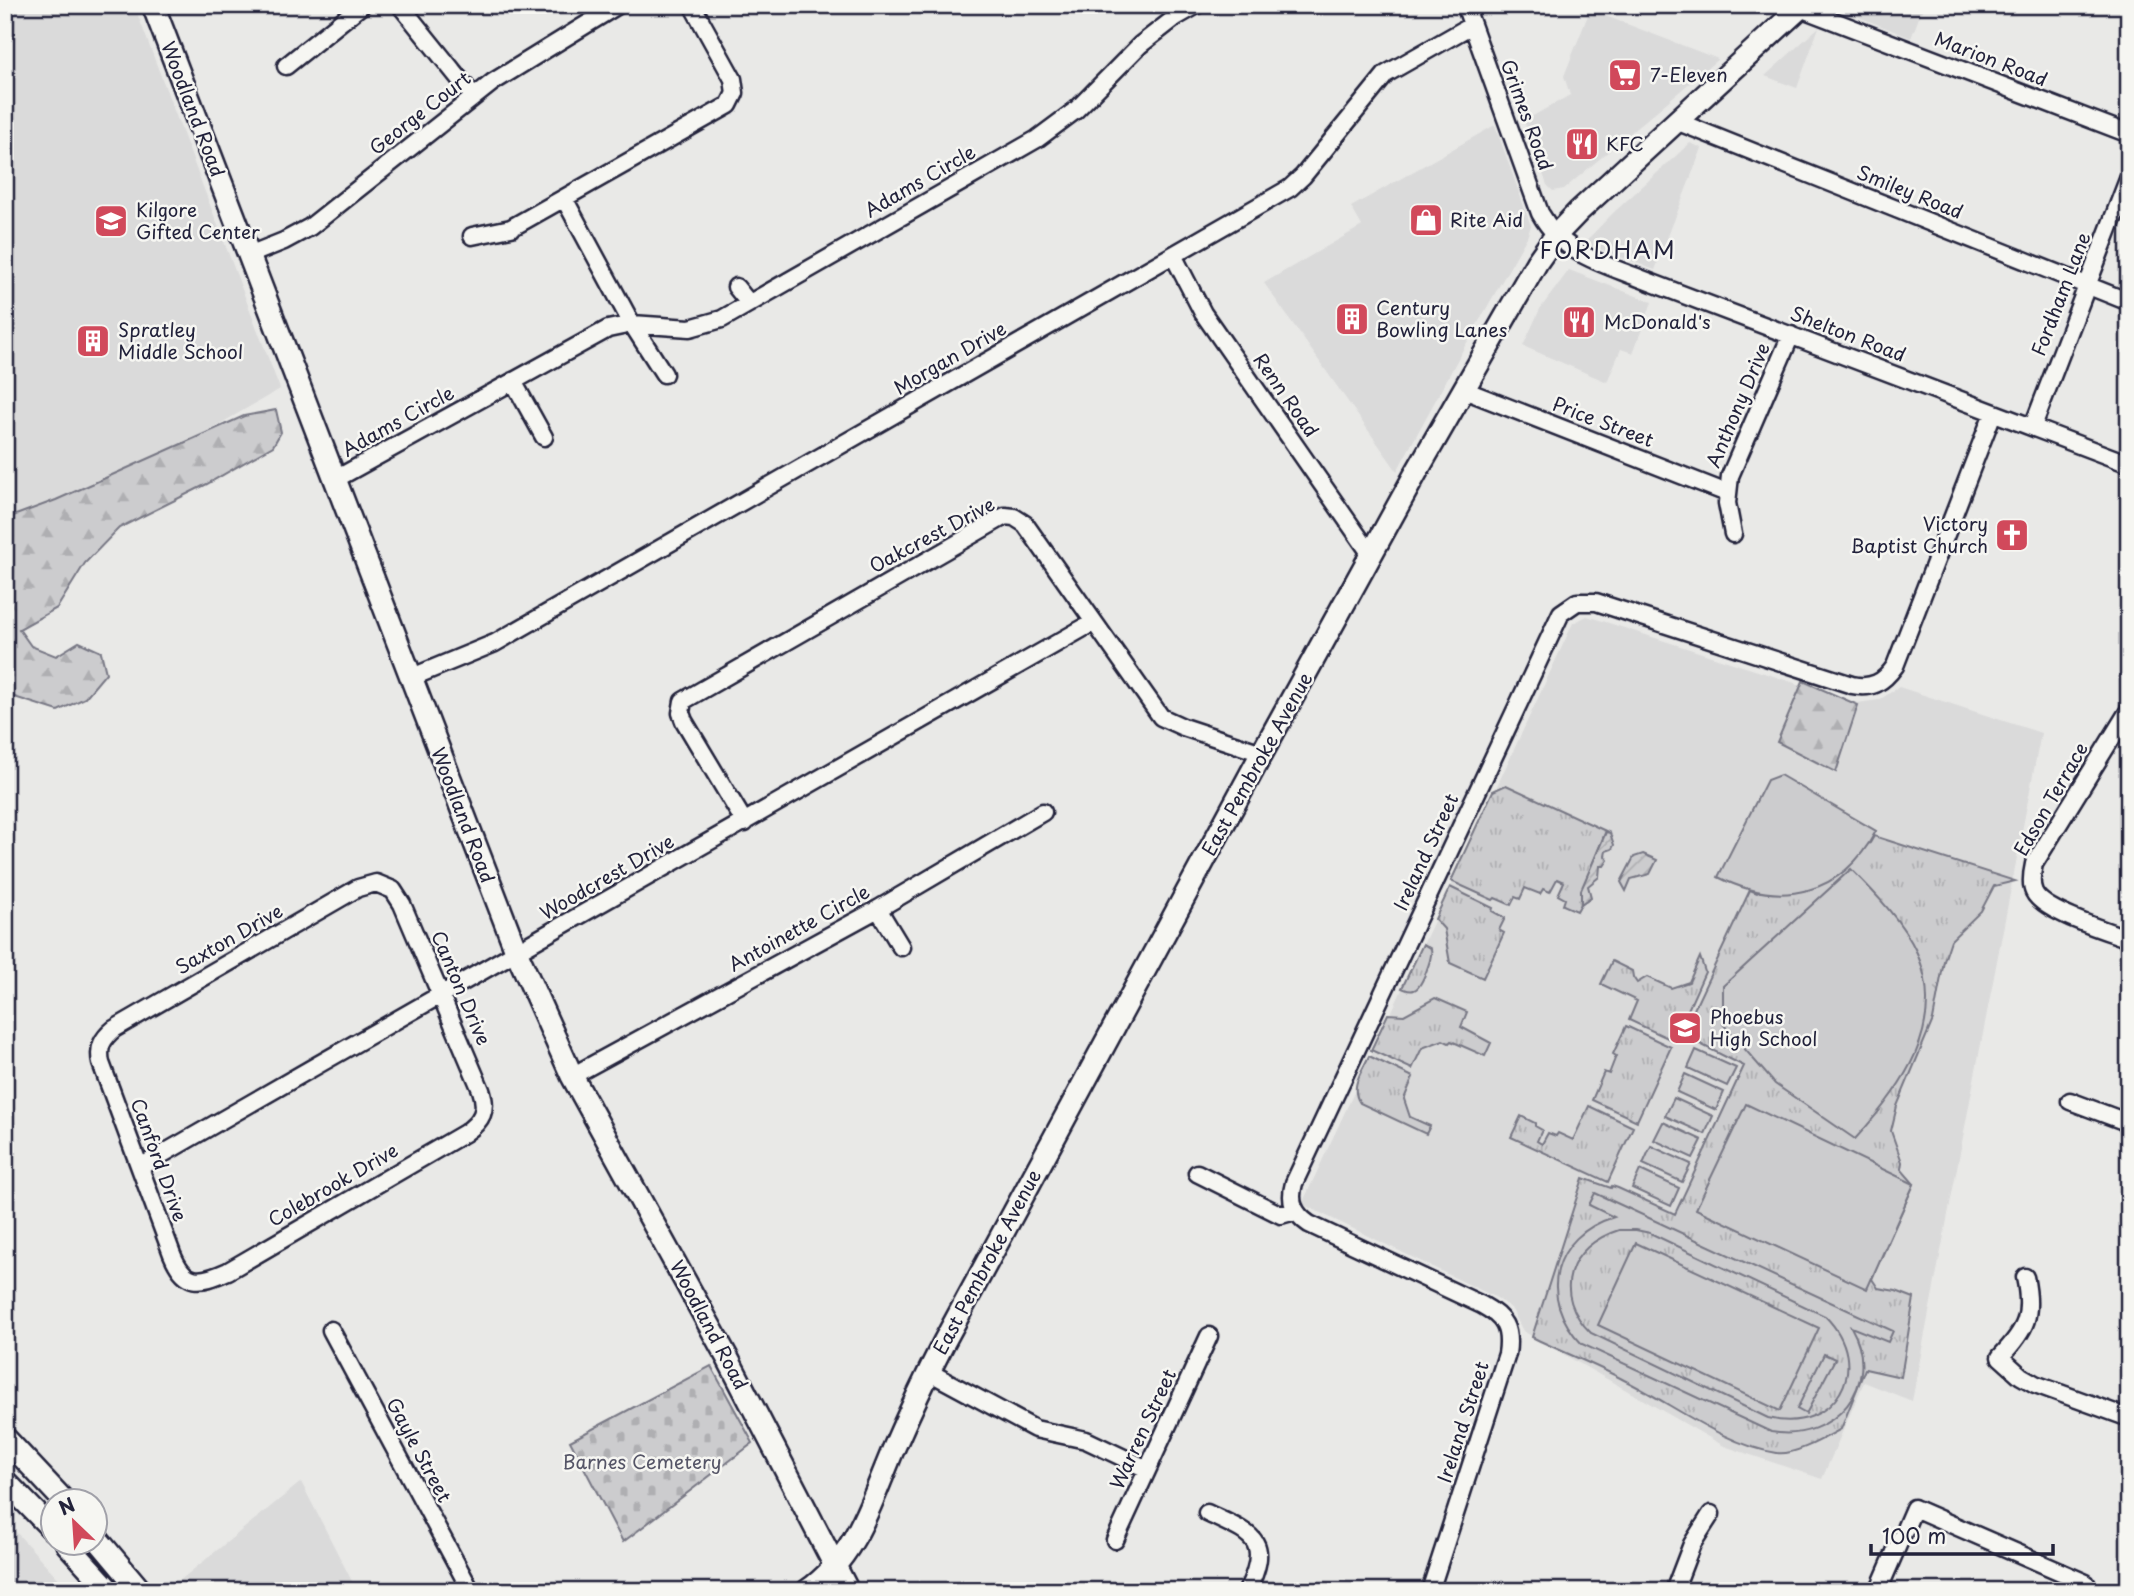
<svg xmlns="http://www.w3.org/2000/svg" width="2134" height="1596" font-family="'Playpen Sans',sans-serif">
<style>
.built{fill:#dadada}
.grass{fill:url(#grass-tufts);stroke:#777784;stroke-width:2}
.forest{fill:url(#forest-firs);stroke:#777784;stroke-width:2}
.cemetery{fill:url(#cemetery-stones);stroke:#777784;stroke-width:2}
.garden{fill:url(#garden-furrows);stroke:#777784;stroke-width:2}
.pitch{fill:#ccccce;stroke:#777784;stroke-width:2;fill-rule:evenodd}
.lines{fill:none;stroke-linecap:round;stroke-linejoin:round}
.minor-casing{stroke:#22223b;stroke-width:21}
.major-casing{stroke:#22223b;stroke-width:26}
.minor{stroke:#f6f6f2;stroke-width:16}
.major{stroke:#f6f6f2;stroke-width:21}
.labels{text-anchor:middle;stroke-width:5;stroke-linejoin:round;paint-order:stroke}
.street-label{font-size:19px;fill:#22223b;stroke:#f6f6f2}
.poi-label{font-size:19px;fill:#22223b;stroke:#f6f6f2;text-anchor:start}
.park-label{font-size:19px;fill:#555567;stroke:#f6f6f2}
.quarter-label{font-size:23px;letter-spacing:2px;fill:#22223b;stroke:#f6f6f2}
</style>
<defs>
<pattern id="grass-tufts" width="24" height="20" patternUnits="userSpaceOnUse" patternTransform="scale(1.75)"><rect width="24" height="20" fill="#ccccce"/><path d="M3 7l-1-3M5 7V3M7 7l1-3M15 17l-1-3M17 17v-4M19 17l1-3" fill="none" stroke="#afafb2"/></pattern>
<pattern id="forest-firs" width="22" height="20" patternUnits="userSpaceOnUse" patternTransform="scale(1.75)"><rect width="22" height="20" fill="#ccccce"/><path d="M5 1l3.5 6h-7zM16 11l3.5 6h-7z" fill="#afafb2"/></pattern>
<pattern id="cemetery-stones" width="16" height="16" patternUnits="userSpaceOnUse" patternTransform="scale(1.75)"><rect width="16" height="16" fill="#ccccce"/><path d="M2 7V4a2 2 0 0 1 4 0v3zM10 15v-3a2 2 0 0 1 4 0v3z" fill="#afafb2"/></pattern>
<pattern id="garden-furrows" width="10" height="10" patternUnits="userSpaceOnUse" patternTransform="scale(1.75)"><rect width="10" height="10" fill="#ccccce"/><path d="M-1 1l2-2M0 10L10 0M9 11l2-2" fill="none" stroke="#afafb2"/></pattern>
</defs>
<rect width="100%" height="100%" fill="#e9e9e7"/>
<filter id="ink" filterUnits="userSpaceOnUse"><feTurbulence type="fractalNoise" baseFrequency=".0143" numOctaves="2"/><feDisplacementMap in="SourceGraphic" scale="14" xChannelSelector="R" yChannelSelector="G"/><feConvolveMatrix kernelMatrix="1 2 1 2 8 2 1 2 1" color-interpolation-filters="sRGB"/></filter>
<g filter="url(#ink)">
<path class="built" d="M23 5H134L280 389 5 549V20Z
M1843 5H1924L1911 38 1839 9Z
M1590 10 1718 59 1564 189 1553 191 1547 185 1524 121 1570 95 1564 76Z
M1819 27 1797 88 1765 76Z
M1495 125 1531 226 1527 237 1465 346 1397 471 1264 283 1362 226 1351 207Z
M1690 143 1702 148 1655 270 1584 243 1613 213Z
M1569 270 1652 302 1633 353 1621 349 1607 382 1523 346 1540 309Z
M1587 616 1857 703 1879 700 1899 687 2041 733 1912 1401 1864 1382 1822 1479 1724 1446 1523 1331 1511 1308 1497 1298 1302 1204 1573 623Z
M301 1482 357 1591H186L178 1582Z
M5 1520 58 1578 69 1591H5Z"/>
<path class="grass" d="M1506 785 1610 833H1605L1582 890 1581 904 1577 911 1563 905 1565 899 1558 895 1564 882 1557 879 1550 892 1543 889 1540 894 1525 888 1520 899 1515 897 1511 905 1495 898 1493 900 1451 881 1493 791Z
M1874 836 2015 881 1994 886 1981 911 1951 940 1944 961 1933 1020 1897 1106 1891 1131 1902 1162 1901 1169 1914 1184 1872 1279 1878 1288 1896 1291 1914 1298 1901 1377 1865 1369 1841 1429C1826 1437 1794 1456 1777 1453 1724 1445 1671 1403 1624 1380 1594 1364 1562 1352 1532 1337L1583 1178 1611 1188 1612 1186 1618 1188 1675 1214 1744 1066 1682 1035 1750 890 1757 893 1870 843Z
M1450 887 1493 908 1492 911 1505 918 1499 930 1504 933 1483 978 1450 963 1444 929 1435 919Z
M1423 944 1431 949C1433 956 1422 988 1414 990 1410 992 1405 989 1402 988Z
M1700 957 1705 972 1674 1041 1629 1020 1637 1001 1601 984 1612 961 1632 971 1633 977 1637 983 1647 977 1671 988 1689 982Z
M1435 998 1467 1012 1461 1027 1491 1043 1485 1056 1451 1041 1449 1043 1443 1040 1422 1048 1412 1069 1371 1050 1388 1014 1404 1015Z
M1626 1026 1671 1047 1637 1121 1592 1100 1604 1072 1609 1074 1616 1056 1613 1054Z
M1369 1056 1413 1077 1404 1099 1410 1117 1430 1126 1426 1134 1360 1103C1349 1087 1362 1071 1369 1056Z
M1589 1106 1633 1127 1608 1182 1511 1137 1521 1116 1535 1123V1126L1542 1130 1537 1141 1542 1144 1548 1133 1556 1136 1558 1133 1573 1140Z"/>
<path class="forest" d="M276 410 281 432 273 446 207 484 119 528 85 563 57 608 19 629 31 646 56 656 79 642 101 652 106 673 85 698 58 711 5 694V519L56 500 244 416Z
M1803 681 1858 705 1836 772 1777 742Z"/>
<path class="cemetery" d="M711 1366 753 1443 623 1542 570 1441Z"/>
<path class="garden" d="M1606 832 1610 833 1614 845 1612 849 1606 851 1605 856 1608 860 1604 866H1600L1599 877 1588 886 1591 897 1581 904V890Z
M1643 854 1657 860 1650 874 1631 879 1626 891 1621 882 1634 857Z"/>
<path class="pitch" d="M1780 775 1876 831C1842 895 1781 909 1718 877L1767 780Z
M1851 869C1875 893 1903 922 1917 953 1948 1025 1902 1088 1855 1139L1775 1084 1723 1024V986Z
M1696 1050 1736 1068 1727 1086 1688 1068Z
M1685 1074 1724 1092 1716 1110 1677 1092Z
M1674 1098 1713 1116 1705 1134 1665 1116Z
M1746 1104 1914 1184 1867 1289 1696 1209Z
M1663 1122 1702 1140 1693 1158 1654 1140Z
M1651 1146 1691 1164 1682 1182 1643 1164Z
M1640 1170 1679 1188 1671 1206 1632 1188Z
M1595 1193 1893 1331 1888 1342 1851 1327C1884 1385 1834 1443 1771 1432L1582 1344C1537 1298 1552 1236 1614 1217L1589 1205ZM1619 1230H1636L1650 1233 1825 1316C1875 1366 1835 1435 1768 1418L1591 1333C1551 1294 1568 1246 1619 1230Z
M1636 1243 1819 1328 1780 1411 1598 1325Z
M1824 1354 1835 1359 1806 1414 1797 1409Z"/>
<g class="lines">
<g class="minor-casing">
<path id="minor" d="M400 5 474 97
M1465 5 1540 213C1563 254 1601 263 1642 279L2129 464
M1792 5 2129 134
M286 66 362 5
M1676 121 2129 302
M565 200 632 324 664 374
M472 236 511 228 729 105 735 93 733 79 692 5
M249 255 284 241 310 227 493 82 618 5
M1173 255 1203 313 1372 556
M736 287 749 303
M513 381 544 437
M1464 390 1727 493
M2033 426 2129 177
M334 480 608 329 632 324 690 328 722 319 1037 139 1076 110 1140 45 1176 17 1197 5
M1733 534 1727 503 1730 476 1791 335
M410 678 495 643 1290 188 1303 176 1386 74 1472 25
M2129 710 2034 864C2032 873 2030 884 2034 892 2043 912 2108 931 2129 939
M745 823 684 721 681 713 683 701 1005 516 1014 517 1025 524 1161 717 1183 727 1262 753
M376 883 393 890 402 904 481 1090C488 1110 482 1121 465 1133L228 1271C199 1284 185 1286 172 1254L101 1063C98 1047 102 1039 114 1029L358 888Z
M878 909 901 947
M572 1076 878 909 1043 812
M2070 1101 2129 1123
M140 1167C457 984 776 805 1094 622
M1197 1173 1281 1215 1295 1211
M2025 1277C2033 1315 2027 1329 2000 1357L2021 1376 2035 1384 2129 1418
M331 1330 471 1591
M929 1372 1035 1429 1086 1440 1147 1469
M1207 1513C1251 1534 1273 1538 1247 1591
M1115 1540 1209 1336
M1430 1591 1507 1354C1511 1328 1504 1317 1482 1305L1309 1224C1293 1213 1289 1201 1294 1183L1561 613 1577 602H1596L1852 685C1872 689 1883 683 1895 666L1993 413
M1674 1591 1692 1544 1711 1514
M1878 1591 1914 1508 2086 1583 2082 1591"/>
</g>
<g class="major-casing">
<path id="major" d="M153 5 517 953 572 1076 728 1359 848 1591
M5 1438 65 1502
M5 1481 52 1529
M94 1535 141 1591
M67 1544 110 1591
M807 1591C856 1557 871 1502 893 1450 909 1413 926 1377 944 1342L1262 753 1417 471 1537 262 1556 235 1579 211 1803 5"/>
</g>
<use href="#minor" class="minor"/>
<use href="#major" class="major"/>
</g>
</g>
<defs>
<g id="supermarket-square" transform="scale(1.75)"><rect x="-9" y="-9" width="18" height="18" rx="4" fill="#d1495b" stroke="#f6f6f2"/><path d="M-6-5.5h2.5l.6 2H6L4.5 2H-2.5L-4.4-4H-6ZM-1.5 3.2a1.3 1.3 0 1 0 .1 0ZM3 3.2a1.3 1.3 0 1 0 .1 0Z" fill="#fff"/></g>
<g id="restaurant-square" transform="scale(1.75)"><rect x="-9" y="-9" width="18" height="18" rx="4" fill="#d1495b" stroke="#f6f6f2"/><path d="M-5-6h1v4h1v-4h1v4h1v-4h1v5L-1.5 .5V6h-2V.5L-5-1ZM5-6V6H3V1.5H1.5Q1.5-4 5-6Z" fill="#fff"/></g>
<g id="shop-square" transform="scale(1.75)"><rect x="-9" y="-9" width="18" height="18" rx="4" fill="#d1495b" stroke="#f6f6f2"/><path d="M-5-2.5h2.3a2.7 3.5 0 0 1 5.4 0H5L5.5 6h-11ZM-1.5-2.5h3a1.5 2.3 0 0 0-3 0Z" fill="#fff"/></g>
<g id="school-square" transform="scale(1.75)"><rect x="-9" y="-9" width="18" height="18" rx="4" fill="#d1495b" stroke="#f6f6f2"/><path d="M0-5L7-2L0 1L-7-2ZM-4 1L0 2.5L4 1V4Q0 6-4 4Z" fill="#fff"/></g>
<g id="building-square" transform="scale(1.75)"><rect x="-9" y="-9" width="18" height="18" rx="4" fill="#d1495b" stroke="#f6f6f2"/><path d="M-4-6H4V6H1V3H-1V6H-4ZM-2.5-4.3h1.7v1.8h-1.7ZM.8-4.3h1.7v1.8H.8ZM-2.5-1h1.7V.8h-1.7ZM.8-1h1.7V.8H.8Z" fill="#fff"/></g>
<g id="church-square" transform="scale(1.75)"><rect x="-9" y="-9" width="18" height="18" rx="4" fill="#d1495b" stroke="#f6f6f2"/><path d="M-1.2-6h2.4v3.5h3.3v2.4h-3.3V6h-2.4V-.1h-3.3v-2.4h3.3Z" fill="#fff"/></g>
</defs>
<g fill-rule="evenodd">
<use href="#supermarket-square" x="1625" y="75"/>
<use href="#restaurant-square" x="1582" y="144"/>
<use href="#shop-square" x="1426" y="220"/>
<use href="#school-square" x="111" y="221"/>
<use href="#building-square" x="1352" y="319"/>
<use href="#restaurant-square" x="1579" y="322"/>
<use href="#building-square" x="93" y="341"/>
<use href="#church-square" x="2012" y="535"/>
<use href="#school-square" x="1685" y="1028"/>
</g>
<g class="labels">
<g class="street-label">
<text transform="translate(1991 59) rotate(21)" y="7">Marion Road</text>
<text transform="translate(193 109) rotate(69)" y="7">Woodland Road</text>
<text transform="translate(420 113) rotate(-38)" y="7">George Court</text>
<text transform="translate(1527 115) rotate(70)" y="7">Grimes Road</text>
<text transform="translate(920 181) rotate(-30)" y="7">Adams Circle</text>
<text transform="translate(1910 192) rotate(22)" y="7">Smiley Road</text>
<text transform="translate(2061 294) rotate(-69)" y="7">Fordham Lane</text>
<text transform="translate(1848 334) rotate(21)" y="7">Shelton Road</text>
<text transform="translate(950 358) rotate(-30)" y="7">Morgan Drive</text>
<text transform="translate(1286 395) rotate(55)" y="7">Renn Road</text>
<text transform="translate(1738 405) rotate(-67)" y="7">Anthony Drive</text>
<text transform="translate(398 421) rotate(-29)" y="7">Adams Circle</text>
<text transform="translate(1603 422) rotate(21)" y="7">Price Street</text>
<text transform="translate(932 535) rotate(-28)" y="7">Oakcrest Drive</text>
<text transform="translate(1257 764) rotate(-61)" y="7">East Pembroke Avenue</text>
<text transform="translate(2051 799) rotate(-60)" y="7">Edson Terrace</text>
<text transform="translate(463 815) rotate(69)" y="7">Woodland Road</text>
<text transform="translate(1426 852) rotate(-65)" y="7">Ireland Street</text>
<text transform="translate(607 877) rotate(-30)" y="7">Woodcrest Drive</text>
<text transform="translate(799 928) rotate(-29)" y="7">Antoinette Circle</text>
<text transform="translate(229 939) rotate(-30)" y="7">Saxton Drive</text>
<text transform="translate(461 988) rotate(67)" y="7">Canton Drive</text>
<text transform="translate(159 1160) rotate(70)" y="7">Canford Drive</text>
<text transform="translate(333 1185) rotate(-30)" y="7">Colebrook Drive</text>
<text transform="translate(987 1262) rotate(-62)" y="7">East Pembroke Avenue</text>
<text transform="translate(709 1325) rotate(62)" y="7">Woodland Road</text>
<text transform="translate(1463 1422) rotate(-72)" y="7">Ireland Street</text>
<text transform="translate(1143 1429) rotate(-65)" y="7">Warren Street</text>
<text transform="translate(419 1450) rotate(62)" y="7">Gayle Street</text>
</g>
<g class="poi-label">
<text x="1650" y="82">7-Eleven</text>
<text x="1606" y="151">KFC</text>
<text x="136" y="217">Kilgore<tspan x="136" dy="22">Gifted Center</tspan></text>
<text x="1450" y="227">Rite Aid</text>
<text x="1376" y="315">Century<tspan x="1376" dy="22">Bowling Lanes</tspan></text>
<text x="1604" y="329">McDonald's</text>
<text x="118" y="337">Spratley<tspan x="118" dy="22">Middle School</tspan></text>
<text x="1988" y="531" text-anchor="end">Victory<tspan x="1988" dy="22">Baptist Church</tspan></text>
<text x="1710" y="1024">Phoebus<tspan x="1710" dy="22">High School</tspan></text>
</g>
<g class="park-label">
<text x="642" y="1469">Barnes Cemetery</text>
</g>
<g class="quarter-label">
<text x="1608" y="259">FORDHAM</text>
</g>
</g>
<rect width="2134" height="1596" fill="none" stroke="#f6f6f2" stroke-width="28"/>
<rect x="14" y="14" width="2106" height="1568" fill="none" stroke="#22223b" stroke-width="2.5" filter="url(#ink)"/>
<g transform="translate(74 1522) rotate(335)"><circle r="33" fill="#f6f6f2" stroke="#a1a1a9" stroke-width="2"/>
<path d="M0-5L12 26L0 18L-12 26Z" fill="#d1495b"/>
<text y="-10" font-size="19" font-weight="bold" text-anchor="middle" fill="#22223b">N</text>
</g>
<path d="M1871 1544v10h182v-10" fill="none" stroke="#22223b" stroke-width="3.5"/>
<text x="1882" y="1544" font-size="21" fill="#22223b" stroke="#f6f6f2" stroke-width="5" paint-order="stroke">100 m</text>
</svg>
